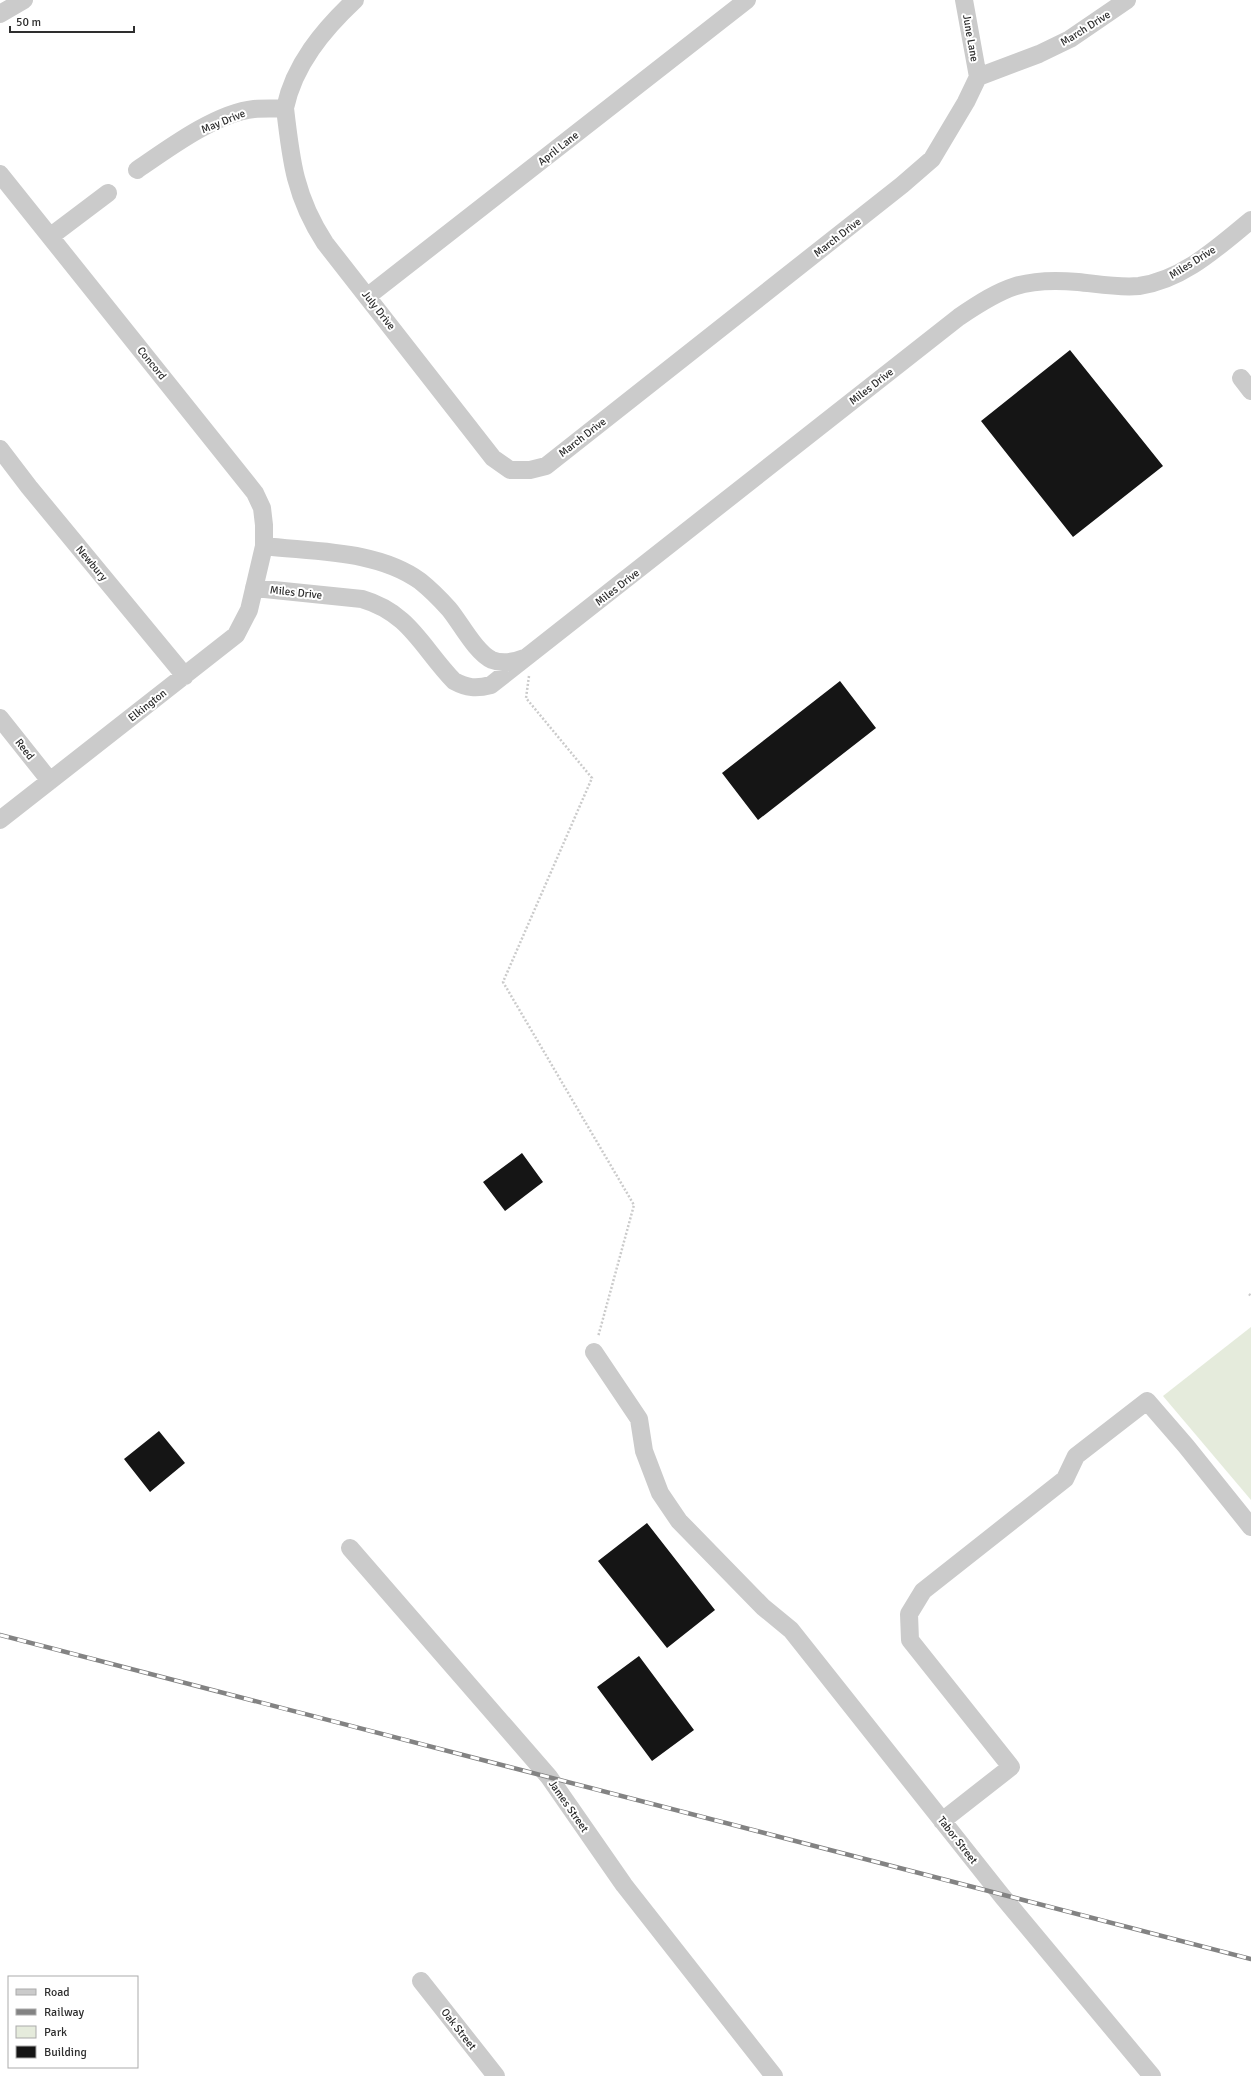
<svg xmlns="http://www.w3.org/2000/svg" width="1251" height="2076" font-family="Signika,sans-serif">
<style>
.green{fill:#e5ebdc}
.building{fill:#151515}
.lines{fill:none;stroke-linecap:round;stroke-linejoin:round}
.path{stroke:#cbcbcb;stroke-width:2.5;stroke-dasharray:2 2;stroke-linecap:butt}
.minor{stroke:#cbcbcb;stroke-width:18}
.rail-casing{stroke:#838383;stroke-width:4.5}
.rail{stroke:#fff;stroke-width:3;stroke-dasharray:9;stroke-linecap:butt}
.labels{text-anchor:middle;stroke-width:4;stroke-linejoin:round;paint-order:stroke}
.street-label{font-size:11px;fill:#2e2e2e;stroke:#fff}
</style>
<rect width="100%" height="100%" fill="#fff"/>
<path class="green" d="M1251 1327V1500L1163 1396Z"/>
<path class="building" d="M1070 350 1163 466 1073 537 981 421Z
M840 681 876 728 758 820 722 773Z
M522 1153 543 1182 505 1211 483 1182Z
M159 1431 185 1463 150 1492 124 1459Z
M647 1523 715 1610 667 1648 598 1561Z
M639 1656 694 1730 652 1761 597 1687Z"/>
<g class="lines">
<path class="path" d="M529 676 526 698 592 778 503 982 634 1205 598 1337
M1249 1294 1251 1296"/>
<path class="minor" d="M964 0 978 77
M0 14 24 0
M285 108C291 161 295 197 325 243L493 458 510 470H530L546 466 902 185 932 159 966 102 978 77 1039 54 1070 39 1127 0
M137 170C169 148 216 113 254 109 264 108 275 109 285 108 294 65 323 30 355 0
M0 174 255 493 262 508 264 525V546L249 610 236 635 0 820
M51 236 108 193
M368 296 747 0
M1241 378 1251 391
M0 449 29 487 185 676
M264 546C315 552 377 550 420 581 430 589 440 599 449 609 460 622 476 653 492 660 502 664 514 662 524 658
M254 588 362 599C410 613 422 648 454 681 467 688 476 689 491 685L959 317C1003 287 1024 277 1078 282 1098 284 1119 288 1139 286 1183 280 1218 247 1251 220
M0 718 50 781
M594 1352 639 1419 644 1451 660 1493 679 1521 763 1607 791 1630 1002 1896 1152 2076
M350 1548 549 1777 624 1885 774 2076
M942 1821 1011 1767 910 1640 909 1614 923 1591 1065 1479 1076 1456 1147 1401 1186 1446 1251 1527
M421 1981 496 2076"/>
<g class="rail-casing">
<path id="rail" d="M0 1635 1251 1959"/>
</g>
<use href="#rail" class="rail"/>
</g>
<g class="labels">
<g class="street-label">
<text transform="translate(1085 28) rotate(-32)" y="4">March Drive</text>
<text transform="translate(971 38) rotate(80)" y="4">June Lane</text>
<text transform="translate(223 121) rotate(-22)" y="4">May Drive</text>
<text transform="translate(558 148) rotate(-38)" y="4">April Lane</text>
<text transform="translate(837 237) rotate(-38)" y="4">March Drive</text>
<text transform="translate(1192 262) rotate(-32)" y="4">Miles Drive</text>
<text transform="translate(379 310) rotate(52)" y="4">July Drive</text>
<text transform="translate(152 363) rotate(51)" y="4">Concord</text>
<text transform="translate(871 386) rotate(-38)" y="4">Miles Drive</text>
<text transform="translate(582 437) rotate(-38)" y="4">March Drive</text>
<text transform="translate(92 563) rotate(50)" y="4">Newbury</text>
<text transform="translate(617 587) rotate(-38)" y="4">Miles Drive</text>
<text transform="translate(296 592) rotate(6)" y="4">Miles Drive</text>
<text transform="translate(147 705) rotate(-38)" y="4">Elkington</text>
<text transform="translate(25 749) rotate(52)" y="4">Reed</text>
<text transform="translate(569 1806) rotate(55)" y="4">James Street</text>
<text transform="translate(958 1840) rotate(52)" y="4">Tabor Street</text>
<text transform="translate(459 2029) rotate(52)" y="4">Oak Street</text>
</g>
</g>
<rect x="8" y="1976" width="130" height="92" fill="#ffffff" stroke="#ababab"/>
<rect x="16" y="1989" width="20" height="6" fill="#cbcbcb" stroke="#ababab"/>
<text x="44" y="1996" font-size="12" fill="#2e2e2e">Road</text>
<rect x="16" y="2009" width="20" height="6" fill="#838383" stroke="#ababab"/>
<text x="44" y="2016" font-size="12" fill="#2e2e2e">Railway</text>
<rect x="16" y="2026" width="20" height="12" fill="#e5ebdc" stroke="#ababab"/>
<text x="44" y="2036" font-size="12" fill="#2e2e2e">Park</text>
<rect x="16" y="2046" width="20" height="12" fill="#151515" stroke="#ababab"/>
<text x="44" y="2056" font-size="12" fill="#2e2e2e">Building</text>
<path d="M10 26v6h124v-6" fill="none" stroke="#2e2e2e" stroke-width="2"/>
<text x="16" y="26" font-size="12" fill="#2e2e2e" stroke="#ffffff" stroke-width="3" paint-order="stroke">50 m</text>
</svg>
